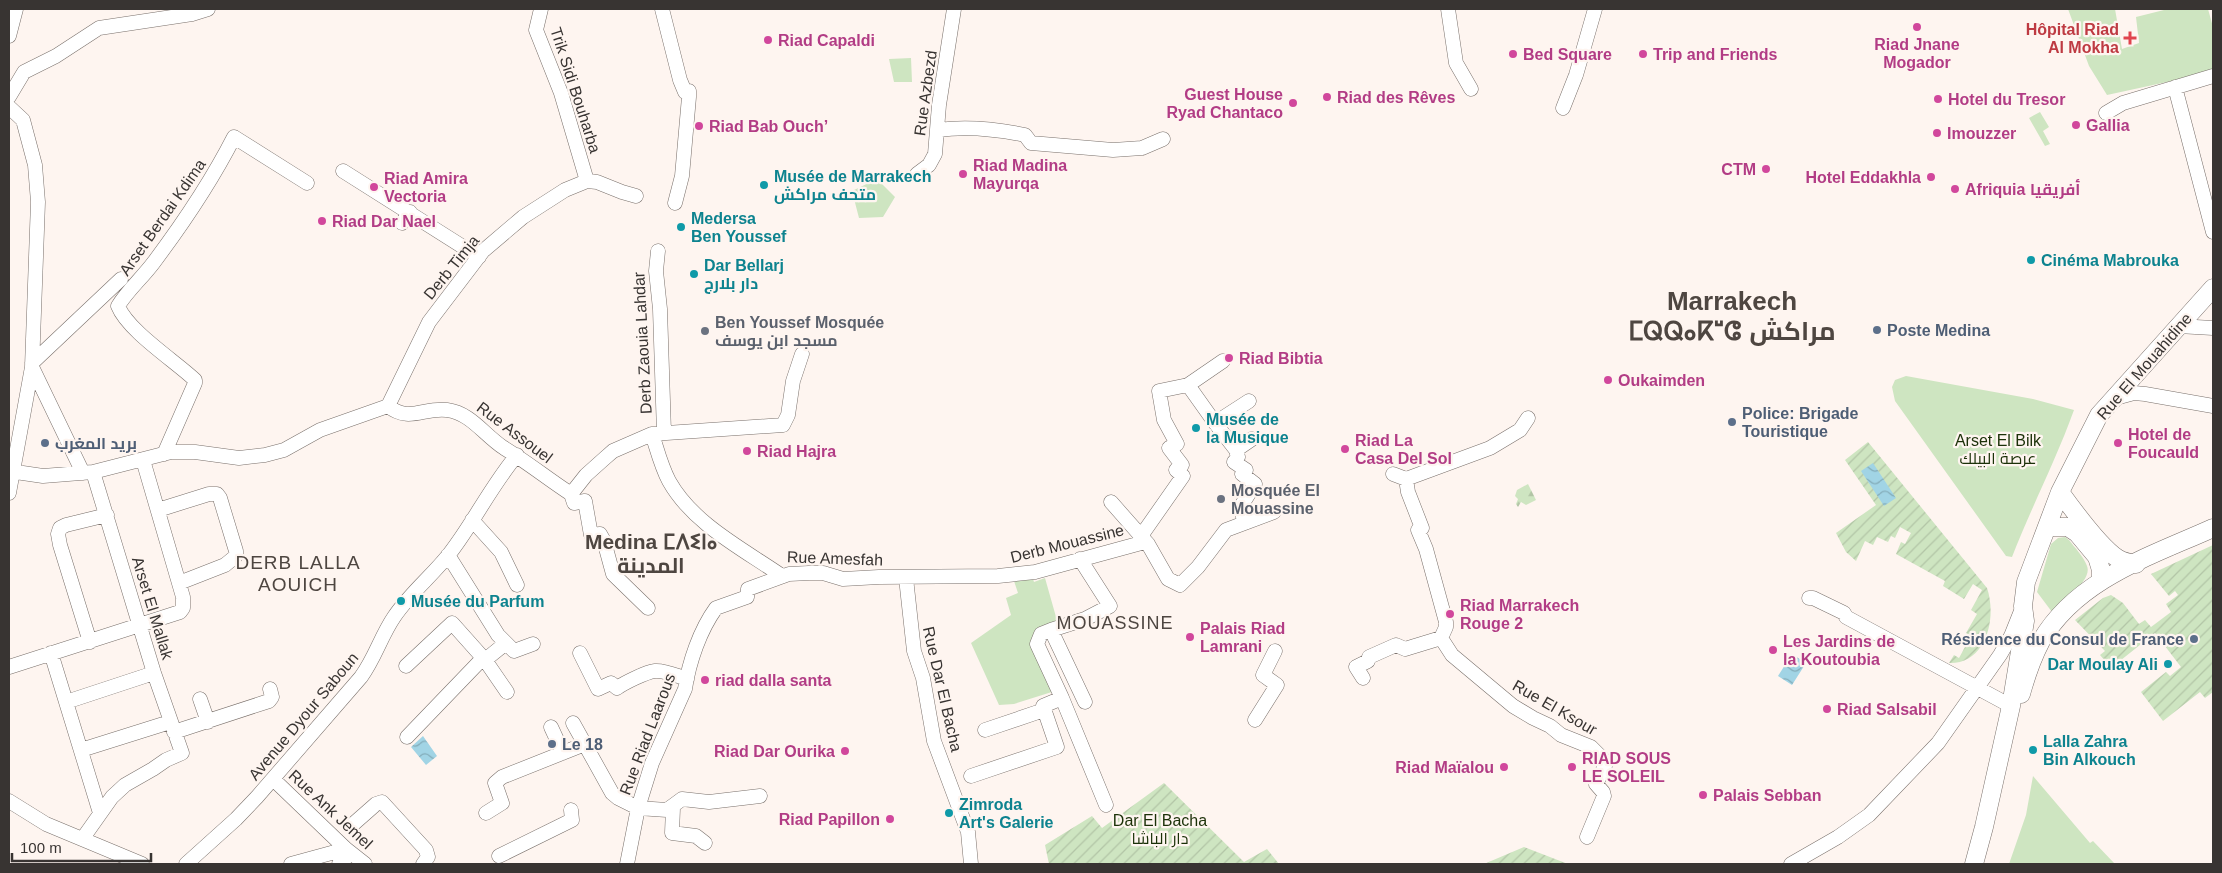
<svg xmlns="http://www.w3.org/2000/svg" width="2222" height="873" font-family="Helvetica,Cairo,'Noto Sans Tifinagh',sans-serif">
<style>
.forest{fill:url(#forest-firs)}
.park{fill:#cee5c1}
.garden{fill:url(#garden-furrows)}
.water{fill:url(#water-waves)}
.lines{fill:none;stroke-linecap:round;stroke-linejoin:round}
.minor-casing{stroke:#79706b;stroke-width:15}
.major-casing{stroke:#79706b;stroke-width:19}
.minor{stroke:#fff;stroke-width:14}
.major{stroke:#fff;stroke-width:18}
.hotel-dot{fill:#d1479c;stroke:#fef5f0;stroke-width:2}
.health-dot{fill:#e0444e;stroke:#fef5f0;stroke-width:2}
.culture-dot{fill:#0f9aa8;stroke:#fef5f0;stroke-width:2}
.service-dot{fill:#5c6f8a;stroke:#fef5f0;stroke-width:2}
.worship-dot{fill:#6b7280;stroke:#fef5f0;stroke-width:2}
.labels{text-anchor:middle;stroke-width:4.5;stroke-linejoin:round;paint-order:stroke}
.health-label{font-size:16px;font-weight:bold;fill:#be3a42;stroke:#fef5f0;text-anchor:end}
.hotel-label{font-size:16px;font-weight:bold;fill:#b23c85;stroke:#fef5f0;text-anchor:start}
.street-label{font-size:16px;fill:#383432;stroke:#fef5f0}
.culture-label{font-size:16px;font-weight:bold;fill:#0d838f;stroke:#fef5f0;text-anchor:start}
.worship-label{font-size:16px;font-weight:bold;fill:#5b616d;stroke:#fef5f0;text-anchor:start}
.service-label{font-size:16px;font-weight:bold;fill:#4e5e75;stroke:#fef5f0;text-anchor:start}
.park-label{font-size:16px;fill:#1b3108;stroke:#fef5f0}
.neighbourhood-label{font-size:18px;letter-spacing:1px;fill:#4e4641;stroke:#fef5f0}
.quarter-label{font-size:19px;letter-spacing:1px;fill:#4e4641;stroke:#fef5f0}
.district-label{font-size:21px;font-weight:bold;fill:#4e4641;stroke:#fef5f0}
.town-label{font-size:26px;font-weight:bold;fill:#4e4641;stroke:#fef5f0}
</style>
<defs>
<pattern id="forest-firs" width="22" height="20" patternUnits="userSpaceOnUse" patternTransform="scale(1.25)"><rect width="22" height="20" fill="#cee5c1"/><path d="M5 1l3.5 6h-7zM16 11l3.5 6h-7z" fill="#b2c5a6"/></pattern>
<pattern id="garden-furrows" width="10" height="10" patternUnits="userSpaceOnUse" patternTransform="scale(1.25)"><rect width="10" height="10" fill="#cee5c1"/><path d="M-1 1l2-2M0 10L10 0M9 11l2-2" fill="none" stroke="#b2c5a6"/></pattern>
<pattern id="water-waves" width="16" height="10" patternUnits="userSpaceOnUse" patternTransform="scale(1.25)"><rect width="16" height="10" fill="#a1d4e5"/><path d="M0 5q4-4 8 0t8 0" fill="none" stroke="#84adba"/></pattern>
</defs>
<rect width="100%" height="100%" fill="#fef5f0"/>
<path class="forest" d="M1528 484 1536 500 1526 505 1521 502 1518 507 1516 504 1518 499 1515 496 1517 490Z"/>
<path class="park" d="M2068 9H2115L2122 49 2139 43 2136 17 2168 9H2208L2213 27V72L2107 95 2089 66Z
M911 58 912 82H894L889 59Z
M2040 112 2049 127 2043 131 2050 144 2045 146 2029 118Z
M877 179 895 197 883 217 859 218 852 191Z
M1906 376 2033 399 2074 410C2056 460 2031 508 2012 557L2006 556 1895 401 1892 387 1895 380Z
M2065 537 2069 540C2075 548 2084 557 2087 566 2093 580 2062 603 2052 612L2037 592 2051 544 2058 538Z
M1032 576 1034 582 1045 578 1058 624 1039 634 1055 691 1014 704 999 705 971 643 1011 615 1006 598 1018 593 1014 581Z
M2033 776 2090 843 2093 841 2115 864H2009L2026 815Z"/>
<path class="garden" d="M1868 442 1987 588C1997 617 1987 664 1949 663L1954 655 1959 658 1971 636 1966 633 1977 614 1971 610 1982 590 1973 584 1964 599 1943 586 1945 581 1896 554 1901 542 1905 544 1911 533 1900 527 1895 538 1891 536 1888 542 1877 537 1873 545 1865 541 1856 561 1846 552 1836 533 1876 505 1845 460Z
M2213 545V692L2205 698 2200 692 2163 721 2141 692 2166 672 2170 676 2181 667 2155 633 2111 668 2100 655 2105 651 2075 620 2103 598 2111 595 2123 603 2139 624 2145 620 2151 627 2171 612 2166 604 2178 595 2175 591 2169 596 2151 574Z
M1164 783 1244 862 1267 849 1279 864H1049L1045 845 1092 816 1102 828Z
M1524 847 1568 864H1484Z"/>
<path class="water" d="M1873 463 1896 498 1884 506 1861 471Z
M1792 654 1806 663 1792 685 1778 676Z
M423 736 437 756 426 765 411 747Z"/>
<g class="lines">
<g class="minor-casing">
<path id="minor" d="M541 9 536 30 561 93 587 181
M662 9 680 80 685 92 689 91V97L682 176 675 203
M1448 9 1456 63 1471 89
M9 36 16 9
M2175 87 2213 232
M9 97 24 72 56 56 99 28 192 14 208 9
M9 107 23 120 35 165 38 202 32 367 9 493
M1563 108 1576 75 1595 9
M2106 113 2123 103 2213 76
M938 130C967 126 996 129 1025 135L1031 143 1113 150 1142 148 1163 139
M343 171 479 257
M917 174 929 165 935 154 939 105 954 9
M402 223 410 212
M658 251 656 271 660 309 664 433
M2178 326 2213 328
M32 363 121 279
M32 367 83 473
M2112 399 2134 393 2145 394 2213 406
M388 406 429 322 483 251 523 217 565 190 587 181 597 182 622 192 636 196
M1215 423 1188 385 1223 361
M652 434C657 449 661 466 669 481 693 524 743 549 782 576
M1236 450 1215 423 1249 401
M164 454 195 383V380C175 361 128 331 118 306 127 291 143 277 154 262 184 222 211 182 234 137L307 183
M9 471 43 476 93 472 171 452H195L239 458 265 455 284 450 320 430 388 406C409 423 424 407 447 410 471 413 484 435 504 448 527 462 548 479 571 494
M1393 474 1406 479 1490 448 1520 430 1528 418
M1406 479 1408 492 1422 528 1418 530 1426 549 1446 622V627L1441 638 1452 655 1513 706 1533 718 1550 726 1561 735 1591 747 1604 760 1605 766 1596 784 1603 792 1604 796 1587 837
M571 494 586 475 605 458 613 451 652 434 783 425 788 415 793 381 802 354
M571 494 574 503 585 501 591 535 600 534 604 541 613 574 648 608
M1111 502 1148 544 1168 579 1180 585 1198 567 1226 530 1274 512
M158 510 209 494H217L220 498 236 551V556L225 565 179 583
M472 520 501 552 517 585
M1246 522 1243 517 1250 513 1241 506 1255 484 1242 474 1246 470 1234 462 1238 457 1236 450 1252 439
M1141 536 1183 476 1176 470 1182 465 1169 448 1177 444 1164 420 1159 391 1188 385
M448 555 498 635 514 651 533 644
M1080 559 1110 606 1085 619 1051 630 1085 702
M906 578 914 651 923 678 934 741 968 832 971 864
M1809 598H1813L1844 613 1846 617 2011 706
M1051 630 1041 634 1037 644 1062 698 1106 805
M90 642 60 545 58 534 60 528 66 525 107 515
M51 653 100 813
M580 653 598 689 611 683 617 688C624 683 646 672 655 671 665 670 677 676 687 679
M485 660 507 692
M406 666 452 623 485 660 506 643
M9 667 180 612 183 608V597L143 460
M1363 678 1356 667 1368 661 1369 657 1396 645 1405 649 1441 638
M200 699 208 722
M66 702 154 673
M1255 720 1277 685 1263 675 1275 651
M573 723 612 793 618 798 638 808 667 810 682 799 709 802 760 796
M551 727 563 753
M985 730 1044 710
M174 732 269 701 272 697 270 689
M407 737 483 658
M81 750 170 722
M971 776 1057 747 1043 706 1062 698
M273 779 346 849 365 864
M9 801 46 824 142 864
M673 808 672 833 696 836 705 843
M486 813 502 803 495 783 502 777 585 744
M351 826 376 804 382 802 426 850 428 857 423 864
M83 838 112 797 125 785 153 769 166 760 182 753 154 673 93 472
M499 856 572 820 571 810
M186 864 236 819 257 797 361 677C375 658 381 636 394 617 410 593 433 575 450 553 474 522 491 486 517 455
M291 864 346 849
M339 864 351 853
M627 864 638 808 652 763 685 689C689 662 700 630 716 608L747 597 748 589 789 574 809 573H823L843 579 879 577 998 576 1035 572 1145 542
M1791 864 1838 837 1869 815 1938 743 2000 655 2011 636 2023 606"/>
</g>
<g class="major-casing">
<path id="major" d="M2060 492C2073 510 2099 546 2117 558 2123 562 2129 563 2136 564
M2047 527H2068L2077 533 2097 557 2101 570V580
M2021 694C2026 676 2032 658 2041 641 2077 579 2151 556 2213 528
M1974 864 1984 827 2011 706 2025 621 2023 606 2026 582 2060 492 2099 415 2213 288"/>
</g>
<use href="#minor" class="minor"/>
<use href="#major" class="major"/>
</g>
<g class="hotel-dot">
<circle cx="1917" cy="27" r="5"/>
<circle cx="768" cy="40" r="5"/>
<circle cx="1513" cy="54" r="5"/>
<circle cx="1643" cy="54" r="5"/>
<circle cx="1327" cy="97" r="5"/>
<circle cx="1938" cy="99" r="5"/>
<circle cx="1293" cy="103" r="5"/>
<circle cx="2076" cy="125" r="5"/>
<circle cx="699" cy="126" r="5"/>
<circle cx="1937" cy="133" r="5"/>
<circle cx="1766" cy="169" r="5"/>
<circle cx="963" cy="174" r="5"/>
<circle cx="1931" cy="177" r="5"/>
<circle cx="374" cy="187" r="5"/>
<circle cx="1955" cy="189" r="5"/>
<circle cx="322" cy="221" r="5"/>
<circle cx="1229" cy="358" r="5"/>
<circle cx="1608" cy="380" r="5"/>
<circle cx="2118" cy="443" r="5"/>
<circle cx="1345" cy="449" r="5"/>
<circle cx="747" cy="451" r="5"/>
<circle cx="1450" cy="614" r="5"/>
<circle cx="1190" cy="637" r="5"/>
<circle cx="1773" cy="650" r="5"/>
<circle cx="705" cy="680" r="5"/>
<circle cx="1827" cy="709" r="5"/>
<circle cx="845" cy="751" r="5"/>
<circle cx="1504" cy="767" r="5"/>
<circle cx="1572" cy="767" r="5"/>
<circle cx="1703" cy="795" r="5"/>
<circle cx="890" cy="819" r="5"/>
</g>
<path class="health-dot" d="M2127.5 30.5h5v5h5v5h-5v5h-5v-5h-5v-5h5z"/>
<g class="culture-dot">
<circle cx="764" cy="185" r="5"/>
<circle cx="681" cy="227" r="5"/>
<circle cx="2031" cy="260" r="5"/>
<circle cx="694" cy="274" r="5"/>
<circle cx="1196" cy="428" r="5"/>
<circle cx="401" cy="601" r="5"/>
<circle cx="2168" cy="664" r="5"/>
<circle cx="2033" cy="750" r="5"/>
<circle cx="949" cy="813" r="5"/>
</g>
<g class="service-dot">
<circle cx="1877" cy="330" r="5"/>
<circle cx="1732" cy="422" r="5"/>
<circle cx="45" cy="443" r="5"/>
<circle cx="2194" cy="639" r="5"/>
<circle cx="552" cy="744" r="5"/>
</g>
<g class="worship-dot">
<circle cx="705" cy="331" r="5"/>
<circle cx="1221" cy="499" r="5"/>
</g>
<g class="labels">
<g class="health-label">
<text x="2119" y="35">Hôpital Riad<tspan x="2119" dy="18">Al Mokha</tspan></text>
</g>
<g class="hotel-label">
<text x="778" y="46">Riad Capaldi</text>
<text x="1917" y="50" text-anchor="middle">Riad Jnane<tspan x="1917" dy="18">Mogador</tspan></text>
<text x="1523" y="60">Bed Square</text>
<text x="1653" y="60">Trip and Friends</text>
<text x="1283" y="100" text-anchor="end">Guest House<tspan x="1283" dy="18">Ryad Chantaco</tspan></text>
<text x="1337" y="103">Riad des Rêves</text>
<text x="1948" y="105">Hotel du Tresor</text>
<text x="2086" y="131">Gallia</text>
<text x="709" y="132">Riad Bab Ouch’</text>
<text x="1947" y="139">Imouzzer</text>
<text x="973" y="171">Riad Madina<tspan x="973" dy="18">Mayurqa</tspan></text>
<text x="1756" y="175" text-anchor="end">CTM</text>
<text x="1921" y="183" text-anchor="end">Hotel Eddakhla</text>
<text x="384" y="184">Riad Amira<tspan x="384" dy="18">Vectoria</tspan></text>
<text x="1965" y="195">Afriquia أفريقيا</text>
<text x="332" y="227">Riad Dar Nael</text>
<text x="1239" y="364">Riad Bibtia</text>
<text x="1618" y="386">Oukaimden</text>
<text x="2128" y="440">Hotel de<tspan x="2128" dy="18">Foucauld</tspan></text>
<text x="1355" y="446">Riad La<tspan x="1355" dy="18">Casa Del Sol</tspan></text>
<text x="757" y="457">Riad Hajra</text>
<text x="1460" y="611">Riad Marrakech<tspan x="1460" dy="18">Rouge 2</tspan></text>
<text x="1200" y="634">Palais Riad<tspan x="1200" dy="18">Lamrani</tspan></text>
<text x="1783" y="647">Les Jardins de<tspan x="1783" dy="18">la Koutoubia</tspan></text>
<text x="715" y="686">riad dalla santa</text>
<text x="1837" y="715">Riad Salsabil</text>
<text x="835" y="757" text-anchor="end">Riad Dar Ourika</text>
<text x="1582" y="764">RIAD SOUS<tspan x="1582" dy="18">LE SOLEIL</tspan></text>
<text x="1494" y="773" text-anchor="end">Riad Maïalou</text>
<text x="1713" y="801">Palais Sebban</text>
<text x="880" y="825" text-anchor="end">Riad Papillon</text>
</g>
<g class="street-label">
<text transform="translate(576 90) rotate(72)" y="6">Trik Sidi Bouharba</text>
<text transform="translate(925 93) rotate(-82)" y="6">Rue Azbezd</text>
<text transform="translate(162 217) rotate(-55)" y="6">Arset Berdai Kdima</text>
<text transform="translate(451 267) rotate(-51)" y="6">Derb Timja</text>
<text transform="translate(642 343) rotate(-93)" y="6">Derb Zaouia Lahdar</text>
<text transform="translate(2144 366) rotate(-49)" y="6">Rue El Mouahidine</text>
<text transform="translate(515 432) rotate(37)" y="6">Rue Assouel</text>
<text transform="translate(1067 543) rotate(-14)" y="6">Derb Mouassine</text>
<text transform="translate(835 558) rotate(2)" y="6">Rue Amesfah</text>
<text transform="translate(153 608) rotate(73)" y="6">Arset El Mallak</text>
<text transform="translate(943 689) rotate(77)" y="6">Rue Dar El Bacha</text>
<text transform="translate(1555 707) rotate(30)" y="6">Rue El Ksour</text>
<text transform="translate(303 716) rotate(-50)" y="6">Avenue Dyour Saboun</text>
<text transform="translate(647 734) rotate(-69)" y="6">Rue Riad Laarous</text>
<text transform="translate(331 809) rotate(43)" y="6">Rue Ank Jemel</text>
</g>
<g class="culture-label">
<text x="774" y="182">Musée de Marrakech<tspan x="774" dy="18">متحف مراكش</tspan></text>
<text x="691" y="224">Medersa<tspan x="691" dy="18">Ben Youssef</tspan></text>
<text x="2041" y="266">Cinéma Mabrouka</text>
<text x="704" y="271">Dar Bellarj<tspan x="704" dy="18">دار بلارج</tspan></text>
<text x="1206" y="425">Musée de<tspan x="1206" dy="18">la Musique</tspan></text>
<text x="411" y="607">Musée du Parfum</text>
<text x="2158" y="670" text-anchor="end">Dar Moulay Ali</text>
<text x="2043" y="747">Lalla Zahra<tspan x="2043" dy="18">Bin Alkouch</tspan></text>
<text x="959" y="810">Zimroda<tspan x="959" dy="18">Art's Galerie</tspan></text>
</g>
<g class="worship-label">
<text x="715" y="328">Ben Youssef Mosquée<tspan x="715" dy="18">مسجد ابن يوسف</tspan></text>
<text x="1231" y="496">Mosquée El<tspan x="1231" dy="18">Mouassine</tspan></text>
</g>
<g class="service-label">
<text x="1887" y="336">Poste Medina</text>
<text x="1742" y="419">Police: Brigade<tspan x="1742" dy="18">Touristique</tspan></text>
<text x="55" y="449">بريد المغرب</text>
<text x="2184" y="645" text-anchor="end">Résidence du Consul de France</text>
<text x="562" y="750">Le 18</text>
</g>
<g class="park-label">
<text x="1998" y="446">Arset El Bilk<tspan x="1998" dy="18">عرصة البيلك</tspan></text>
<text x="1160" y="826">Dar El Bacha<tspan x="1160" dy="18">دار الباشا</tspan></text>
</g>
<g class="neighbourhood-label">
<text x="1115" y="629">MOUASSINE</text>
</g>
<g class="quarter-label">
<text x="298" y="569">DERB LALLA<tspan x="298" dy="22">AOUICH</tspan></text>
</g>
<g class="district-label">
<text x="651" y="549">Medina ⵎⴷⵉⵏⴰ<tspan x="651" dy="24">المدينة</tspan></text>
</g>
<g class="town-label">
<text x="1732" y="310">Marrakech<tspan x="1732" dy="30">ⵎⵕⵕⴰⴽⵯⵛ مراكش</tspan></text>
</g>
</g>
<rect width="2222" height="873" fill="none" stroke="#383432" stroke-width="20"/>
<path d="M12 853v8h139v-8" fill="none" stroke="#383432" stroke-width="2.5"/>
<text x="20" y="853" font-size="15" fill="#383432" stroke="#fef5f0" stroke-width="4" paint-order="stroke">100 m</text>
</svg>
